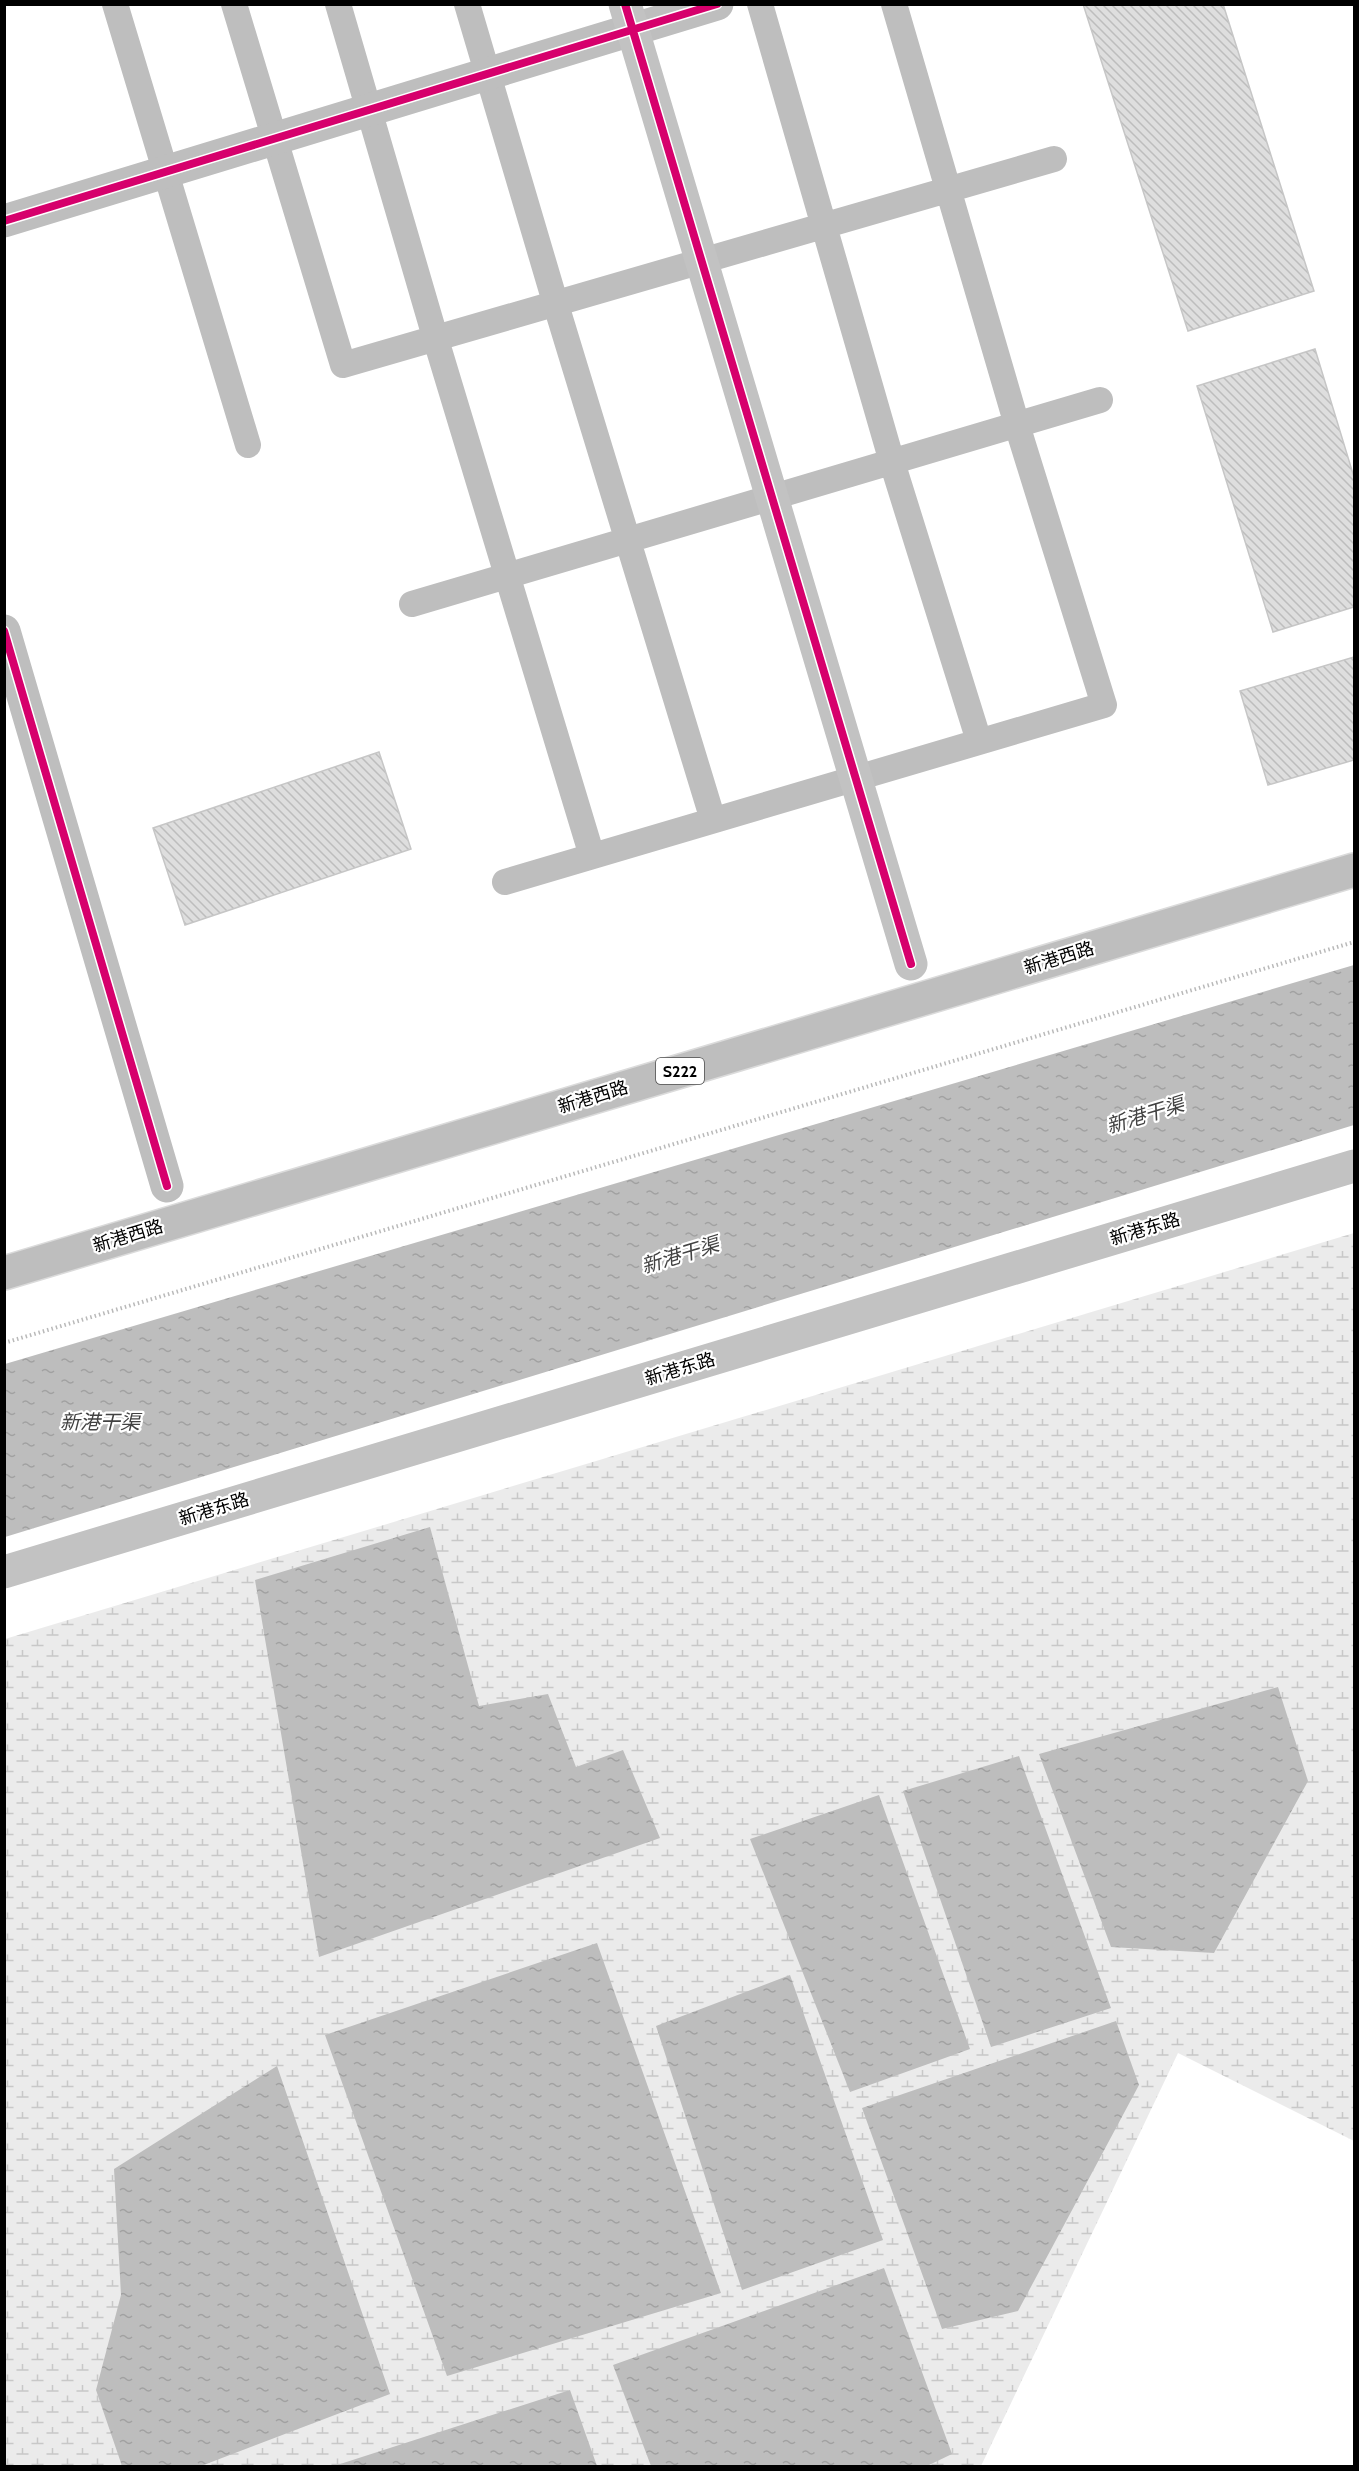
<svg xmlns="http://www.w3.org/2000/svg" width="1359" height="2471" font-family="Cabin,'Noto Sans SC',sans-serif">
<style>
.wetland{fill:url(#wetland-marsh)}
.water{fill:url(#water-ripples)}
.building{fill:url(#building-back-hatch);stroke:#c6c6c6;stroke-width:1.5}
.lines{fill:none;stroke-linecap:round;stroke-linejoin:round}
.primary-casing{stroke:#dbdbdb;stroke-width:36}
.path{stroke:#b9b9b9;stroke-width:4;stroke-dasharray:1.5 3;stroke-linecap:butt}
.lane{stroke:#bebebe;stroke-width:26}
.street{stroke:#bebebe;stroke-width:33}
.secondary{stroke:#c2c2c2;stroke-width:33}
.primary{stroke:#bebebe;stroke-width:33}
.cycleway-casing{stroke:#fff;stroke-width:11}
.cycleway{stroke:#d6006c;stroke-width:8}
.labels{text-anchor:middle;stroke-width:4.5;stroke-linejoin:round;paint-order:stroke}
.shield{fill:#fff;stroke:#4c4c4c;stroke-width:1.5}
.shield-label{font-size:16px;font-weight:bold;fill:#000}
.street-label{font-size:18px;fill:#000;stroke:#fff}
.water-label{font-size:20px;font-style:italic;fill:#424242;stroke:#fff}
</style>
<defs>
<pattern id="wetland-marsh" width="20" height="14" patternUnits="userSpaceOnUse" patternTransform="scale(1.5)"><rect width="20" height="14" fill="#ebebeb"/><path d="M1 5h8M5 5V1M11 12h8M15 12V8" fill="none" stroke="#c8c8c8"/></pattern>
<pattern id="water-ripples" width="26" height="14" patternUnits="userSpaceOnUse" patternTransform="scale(1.5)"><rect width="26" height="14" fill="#bdbdbd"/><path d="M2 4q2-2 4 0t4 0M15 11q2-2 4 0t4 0" fill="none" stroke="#a1a1a1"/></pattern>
<pattern id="building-back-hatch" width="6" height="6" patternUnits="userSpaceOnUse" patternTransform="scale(1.5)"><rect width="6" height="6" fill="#dedede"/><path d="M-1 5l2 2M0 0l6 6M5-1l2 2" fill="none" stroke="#bdbdbd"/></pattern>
</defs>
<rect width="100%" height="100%" fill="#fff"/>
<path class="wetland" d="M1354 1233V2141L1178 2053 981 2466H5V1639Z"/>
<path class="water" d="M1354 965V1125L5 1537V1364Z
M430 1527 479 1706 548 1694 576 1767 623 1750 660 1838 319 1957 255 1580Z
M1278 1687 1308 1781 1214 1953 1111 1947 1039 1754Z
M1019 1756 1111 2008 991 2047 903 1791Z
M879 1795 970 2049 850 2092 750 1839Z
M597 1943 721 2293 447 2376 325 2035Z
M790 1975 883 2240 742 2290 656 2026Z
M1116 2021 1139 2085 1018 2311 942 2329 862 2108Z
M277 2066 390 2394 201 2466H122L96 2390 121 2295 114 2169Z
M884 2268 952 2454 927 2466H651L613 2365Z
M570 2390 597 2466H334Z"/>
<path class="building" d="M1083 4H1223L1314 291 1188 331Z
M1315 349 1354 477V607L1273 632 1197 386Z
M1354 657V760L1268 785 1240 691Z
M379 752 411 849 185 925 153 828Z"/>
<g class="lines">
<g class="primary-casing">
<path id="primary" d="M4 1273 1354 870"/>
</g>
<path class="path" d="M4 1343 1354 942"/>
<path class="lane" d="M115 4 248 445
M234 4 343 365 1054 159
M338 4 436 340 592 856
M467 4 556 305 713 820
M760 4 892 462 979 741
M412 604 1100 400
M505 882 1104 705 1017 425 894 4"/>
<path class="street" d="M4 221 717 4
M4 631 167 1186"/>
<path class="secondary" d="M625 4 911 964
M4 1572 1354 1166"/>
<use href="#primary" class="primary"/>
<g class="cycleway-casing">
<path id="cycleway" d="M625 4 911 964
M4 221 717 4
M4 631 167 1186"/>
</g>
<use href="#cycleway" class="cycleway"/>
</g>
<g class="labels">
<rect class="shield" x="656" y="1058" width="48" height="26" rx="4.5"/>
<g class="shield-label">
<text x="680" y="1077">S222</text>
</g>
<g class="street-label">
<text transform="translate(1059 958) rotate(-17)" y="6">新港西路</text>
<text transform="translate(593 1097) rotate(-17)" y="6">新港西路</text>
<text transform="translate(1145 1229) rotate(-17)" y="6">新港东路</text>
<text transform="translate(128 1236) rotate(-17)" y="6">新港西路</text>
<text transform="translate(680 1369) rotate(-17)" y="6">新港东路</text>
<text transform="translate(214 1509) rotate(-17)" y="6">新港东路</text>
</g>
<g class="water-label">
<text transform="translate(1145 1115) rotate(-17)" y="7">新港干渠</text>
<text transform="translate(680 1255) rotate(-17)" y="7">新港干渠</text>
<text x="100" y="1429">新港干渠</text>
</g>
</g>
<rect width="1359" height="2471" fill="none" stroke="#000000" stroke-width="12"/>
</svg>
